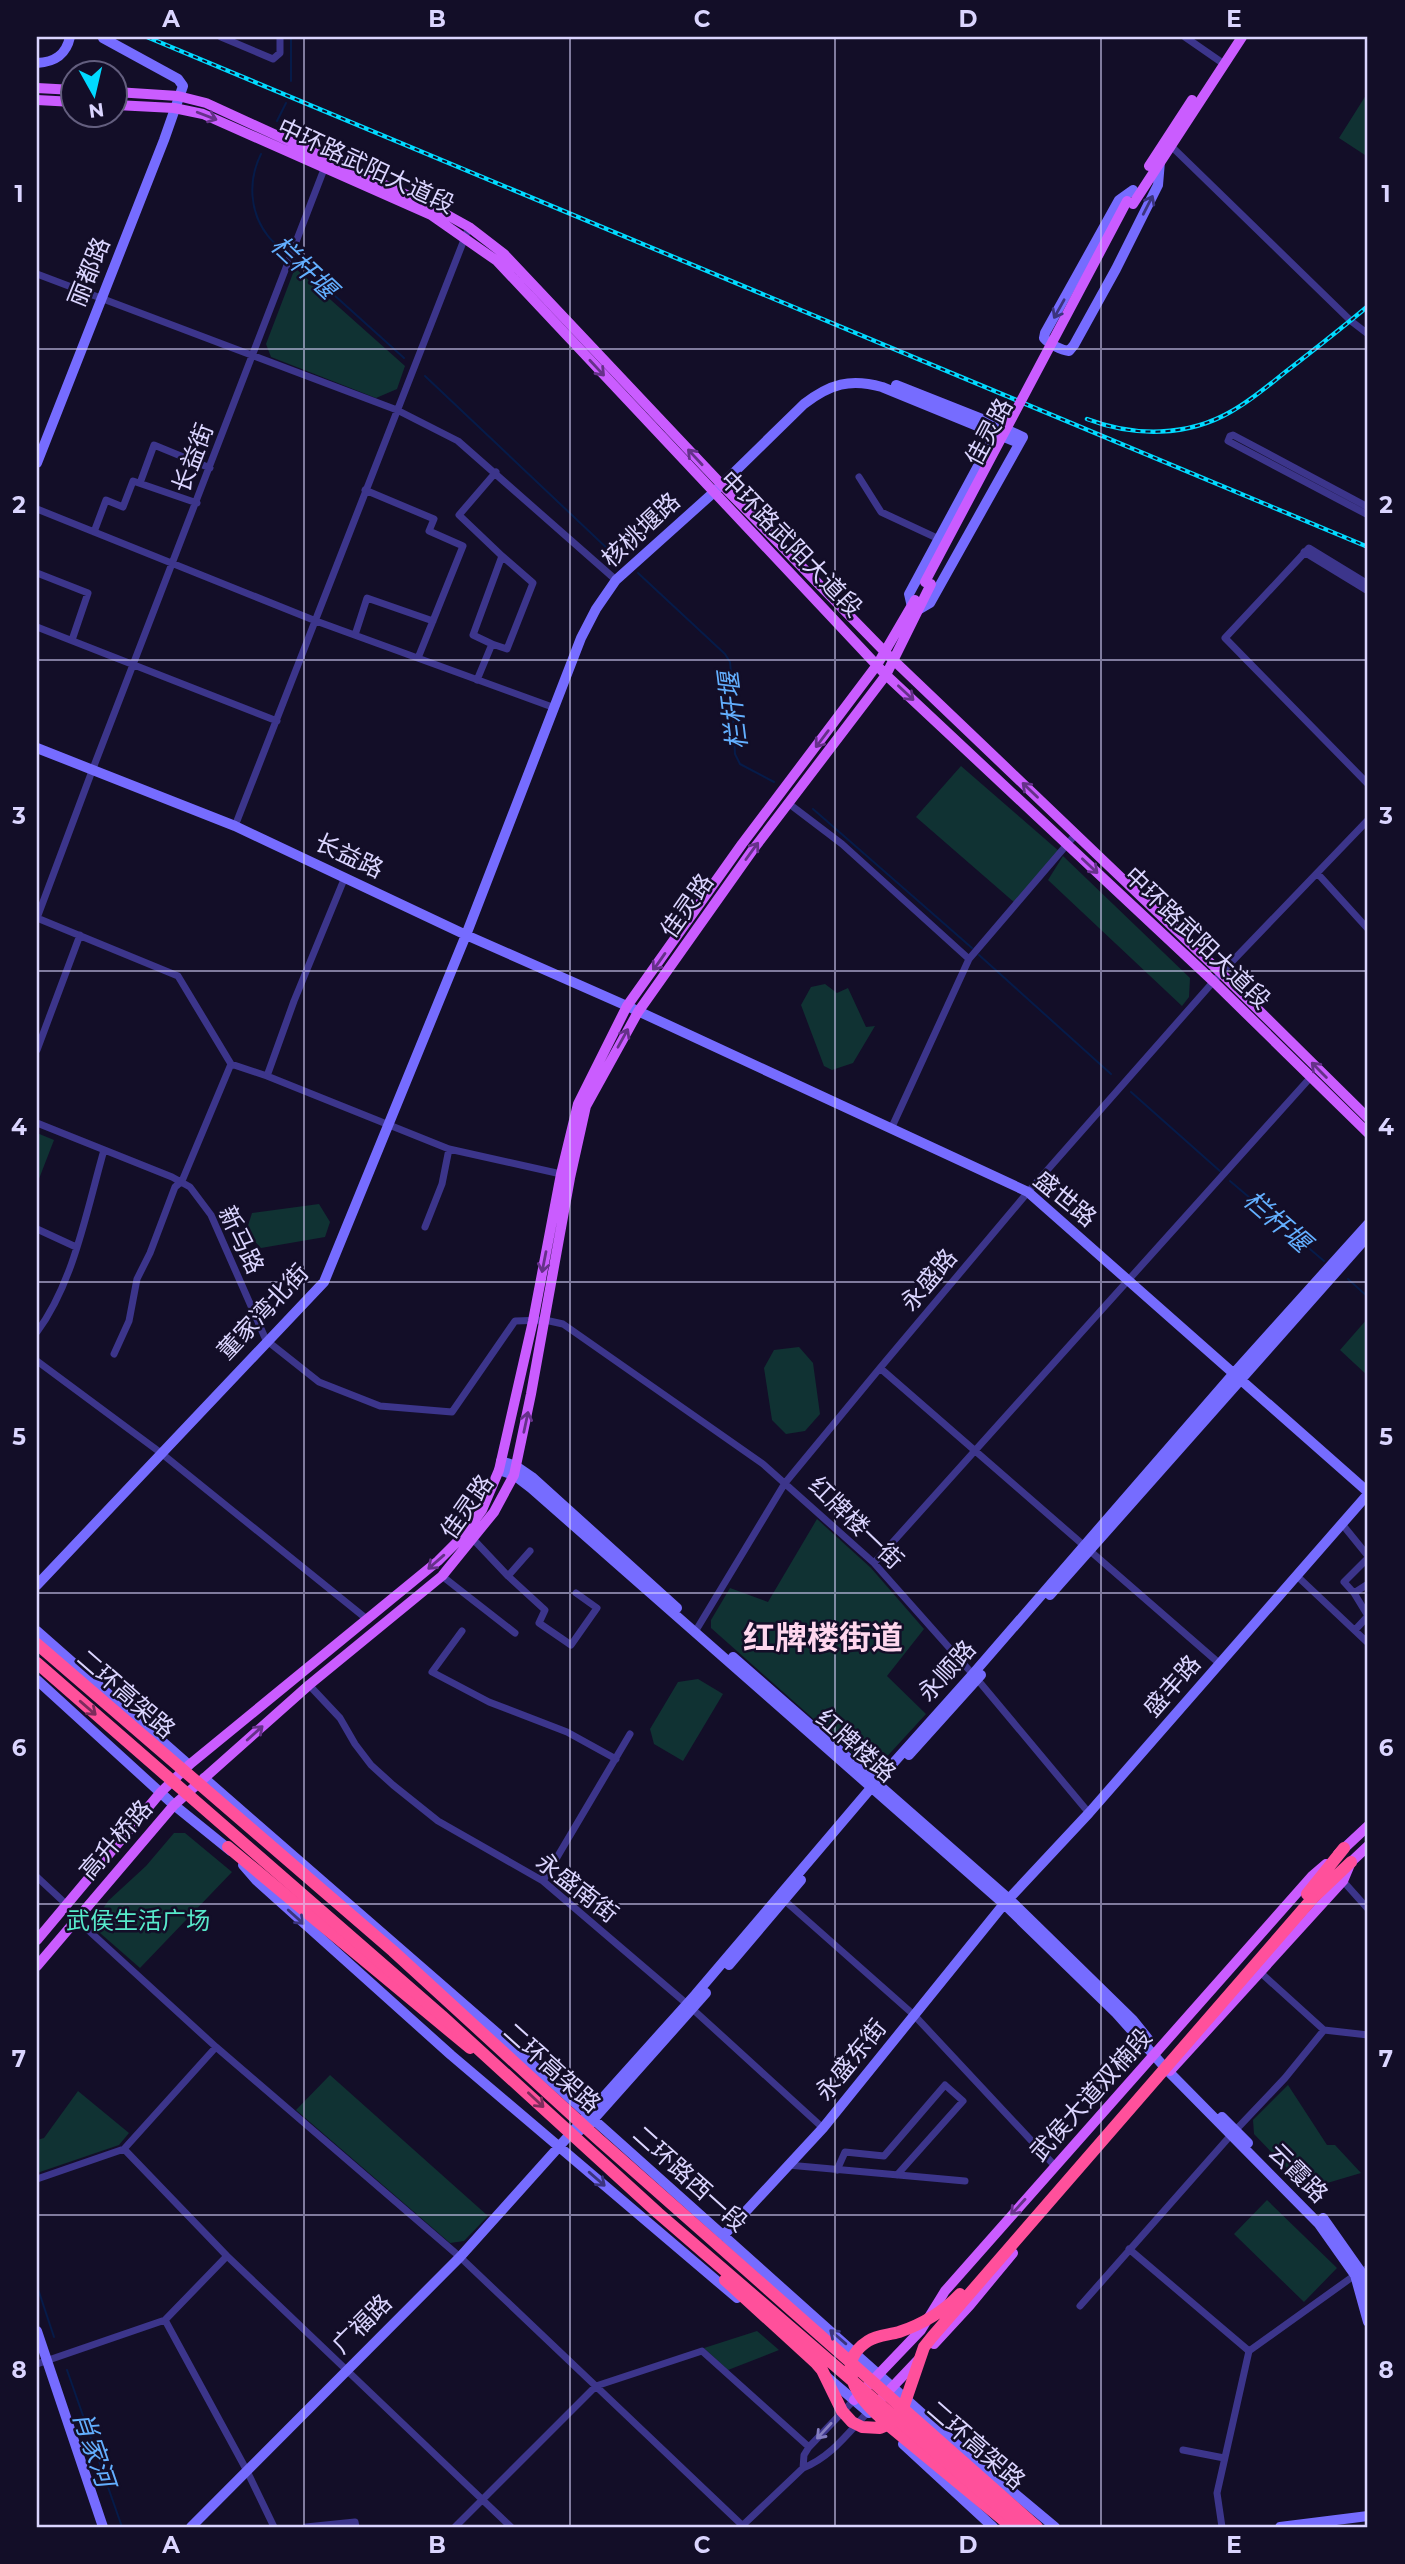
<svg xmlns="http://www.w3.org/2000/svg" width="1405" height="2564" font-family="Montserrat,'Noto Sans SC',sans-serif">
<style>
.green{fill:#103233}
.lines{fill:none;stroke-linecap:round;stroke-linejoin:round}
.stream{stroke:#061b49;stroke-width:2}
.street{stroke:#3c358b;stroke-width:7}
.secondary{stroke:#766cff;stroke-width:10}
.primary{stroke:#ca5cff;stroke-width:10}
.highway{stroke:#ff509b;stroke-width:12}
.rail-casing{stroke:#01daff;stroke-width:4.5}
.rail{stroke:#130e28;stroke-width:2;stroke-dasharray:5;stroke-linecap:butt}
.primary-bridge{stroke:#ca5cff;stroke-width:10}
.highway-bridge{stroke:#ff509b;stroke-width:12}
.oneway{stroke:#653189}
.oneway2{stroke:#3b347e}
.oneway3{stroke:#7d2c5c}
.oneway4{stroke:#847dbf}
.grid{fill:none;stroke:#dbd5ff;stroke-width:2;stroke-opacity:0.55}
.labels{text-anchor:middle;stroke-width:5;stroke-linejoin:round;paint-order:stroke}
.street-label{font-size:24px;fill:#dbd5ff;stroke:#130e28}
.park-label{font-size:24px;fill:#57e9cb;stroke:#130e28}
.water-label{font-size:26px;font-style:italic;fill:#63afff;stroke:#130e28}
.district-label{font-size:32px;font-weight:bold;fill:#ffd7ee;stroke:#130e28}
.neatline{fill:none;stroke:#dbd5ff;stroke-width:2.5}
.grid-label{font-size:23px;text-anchor:middle;font-weight:bold;fill:#dbd5ff}
</style>
<rect width="100%" height="100%" fill="#130e28"/>
<path class="green" d="M1368 92V157L1339 138Z
M295 268 405 366 397 389 376 398 271 357 266 344Z
M961 766 1060 852 1015 903 916 817Z
M1063 856 1190 978 1189 997 1182 1006 1048 880Z
M825 984 837 993 848 988 866 1027 875 1026 853 1063 832 1070 824 1066 801 1005 811 987Z
M37 1133 54 1140 37 1184Z
M319 1204 330 1222 325 1237 261 1248 246 1232 252 1213Z
M1368 1318V1376L1340 1350Z
M799 1347 813 1363 820 1414 805 1431 786 1434 772 1420 764 1368 774 1350Z
M817 1519 871 1568 924 1629 887 1676 926 1714 881 1763 867 1765 862 1762 711 1628V1620L730 1588 768 1602Z
M698 1679 723 1694 683 1761 654 1744 650 1729 678 1682Z
M174 1833H185L232 1872 140 1968 100 1933 97 1918 108 1901 146 1866Z
M330 2075 488 2216 464 2241 450 2243 296 2110Z
M1288 2085 1327 2145H1335L1361 2173 1307 2189 1254 2134 1253 2120Z
M78 2091 129 2133 119 2145 37 2173V2140L44 2138Z
M1267 2200 1337 2268 1304 2302 1234 2234Z
M757 2331 779 2350 728 2370 704 2348Z"/>
<g class="lines">
<path class="stream" d="M291 37V81
M277 121 286 103
M261 154C248 180 249 212 268 236 273 243 282 249 289 255
M293 258 404 358
M425 376 612 553 623 559
M638 573 725 654 730 662 731 673 735 754 740 764 774 782
M813 809 972 948
M979 955 1111 1074
M1131 1092 1221 1172
M1230 1181 1324 1261
M1348 1279 1368 1297
M37 2286 54 2337
M67 2370 122 2527"/>
<path class="street" d="M221 37 273 59 280 53V37
M1185 37 1224 64
M1168 143 1351 321 1368 334
M37 274 397 410 458 441 616 580
M859 477 881 512 939 539
M140 483 154 445 210 468
M365 490 434 519 429 531 463 546 418 658
M1368 507 1233 435 1230 436 1228 441 1368 515
M37 509 316 621 555 708
M94 532 106 500 123 507 133 481 197 503
M1304 552 1368 591
M37 573 88 593 72 640
M1368 584 1309 548 1225 638 1368 784
M37 627 277 721
M355 635 367 598 433 621
M492 644 507 649 533 583 502 556
M477 680 492 644 473 635 502 556 459 515 496 472
M788 803 842 844 969 959
M235 826 469 227
M1318 874 1368 929
M37 918 92 771 326 164
M37 918 178 976 231 1064
M37 1050 80 935
M231 1064 267 1076 449 1149 561 1174
M267 1076 294 1001 345 877
M37 1123 172 1177 190 1187 211 1215 266 1340 319 1382 380 1406 452 1412 515 1321 545 1320 563 1324 763 1464 874 1563 977 1679 1089 1813
M891 1129 969 959 1076 834
M425 1227 442 1184 449 1149
M37 1229 76 1247
M37 1332C74 1282 87 1209 104 1150
M114 1354 129 1321 137 1279 150 1253 175 1187 182 1181 231 1064
M37 1361 161 1453 368 1620
M880 1368 1220 1664
M1342 1524 1368 1556
M473 1539 508 1576 545 1610 539 1623 571 1645 597 1608 576 1593
M1368 1558 1344 1582 1354 1593 1368 1584
M874 1563 1310 1078
M442 1576 515 1633
M508 1576 530 1551
M1297 1576 1368 1643
M1354 1593 1368 1616 1355 1630
M462 1631 432 1672 489 1702 567 1732 616 1759
M695 1632 785 1483 880 1368 1028 1192 1221 973 1368 820
M309 1685 340 1718 355 1744 371 1765 393 1785 438 1821 543 1881 687 2004 823 2128
M37 1877 66 1904
M543 1881 630 1734
M1343 1881 1368 1909
M784 1900 914 2015 1055 2166
M76 1919 216 2047 460 2257 744 2527
M1261 1973 1324 2030 1368 2035
M124 2149 227 2256 511 2527
M788 2165 965 2181
M837 2170 845 2152 884 2156 945 2085 963 2101 897 2175
M37 2179 124 2149 216 2047
M1129 2249 1249 2351
M1080 2306 1231 2135 1285 2078 1324 2030
M165 2320 247 2471 274 2527
M37 2364 165 2320 227 2256
M1183 2450 1224 2458
M803 2468 804 2455 809 2447 854 2400
M306 2527 355 2522 356 2527
M455 2527 596 2386 702 2351 809 2447
M741 2527 803 2468C831 2457 848 2433 868 2412
M1222 2527 1217 2493 1249 2351 1355 2275 1368 2268"/>
<path class="secondary" d="M37 63C55 62 66 55 70 37
M1133 190 1119 200 1045 333 1044 338C1049 344 1061 350 1069 351L1074 345 1116 269 1158 185 1160 161
M896 385 992 423 1023 437 930 603 918 610
M37 463 164 140 183 86 178 79 103 38
M912 607 909 594 998 429
M37 748 235 826 466 935 627 1006 1028 1192 1368 1492
M501 1461 516 1466 532 1477 677 1608
M499 1470 514 1475 531 1488 1004 1904 1116 2013 1169 2072 1319 2224 1355 2275 1368 2322
M37 1585 324 1282 466 935 581 638 596 609 616 580 713 493 804 404C830 384 850 378 882 387L1019 443
M1050 1595 1368 1236
M37 1631 189 1765
M733 1657 1009 1899 1133 2020 1149 2040
M37 1680 174 1805 231 1851
M909 1755 981 1675
M204 1778 497 2033 964 2451 1055 2527
M243 1865 256 1880 451 2055 737 2298
M729 1965 801 1880
M1222 2117 1248 2143
M579 2131 593 2120 706 1993
M1323 2218 1361 2272 1368 2292
M723 2236 823 2128 1004 1904 1089 1813 1368 1494
M37 2331 103 2527
M827 2377 869 2413
M903 2444 993 2527
M191 2527 460 2257 695 1995 871 1788 972 1675 1234 1373 1368 1224
M1280 2527 1368 2516"/>
<path class="primary" d="M37 88 74 90
M116 92 178 96 206 103 433 207 469 227 504 254 721 484 885 652 1221 973 1368 1118
M37 100 74 102
M116 105 174 108 203 114 431 215 497 261 886 675 1214 982 1368 1133
M1149 166 1192 100
M1133 204 1242 37
M1338 1854 1368 1826
M37 1940 161 1792 189 1765 438 1561 463 1536 482 1510 499 1470 533 1321 561 1174 578 1104 627 1006 742 844 877 665 915 600
M37 1966 174 1805 309 1685 442 1576 494 1512 514 1475 531 1394 570 1178 586 1106 638 1012 752 851 886 675 931 584
M1170 2071 1343 1881 1351 1862 1368 1846
M934 2344 970 2305 1013 2253
M881 2399 918 2360
M854 2400 921 2330 945 2291 1312 1876 1326 1864"/>
<path class="highway" d="M228 1847 470 2048
M1307 1894 1344 1848
M1312 1899 1351 1862
M881 2419 1012 2527"/>
<g class="rail-casing">
<path id="rail" d="M147 37 1368 547
M1087 419C1134 437 1188 437 1232 411 1252 400 1270 384 1288 370 1315 349 1342 328 1368 306"/>
</g>
<use href="#rail" class="rail"/>
<path class="primary-bridge" d="M925 582 1127 201"/>
<path class="highway-bridge" d="M37 1644 393 1951 597 2138 1037 2527
M37 1663 442 2016 658 2213 1022 2527
M725 2280 816 2363 822 2370 842 2411 852 2422 862 2427 880 2428 892 2423 900 2417 924 2347 932 2337 1312 1899
M881 2418C859 2399 832 2364 868 2341 877 2335 889 2335 899 2332 923 2324 943 2312 960 2294"/>
</g>
<defs><path id="oneway-shaft" d="M-6 0H5M1.5-3L5.5 0L1.5 3" fill="none" stroke-width="1.6" stroke-linecap="round" stroke-linejoin="round" transform="scale(1.75)"/></defs>
<g class="oneway">
<use href="#oneway-shaft" transform="translate(207 116) rotate(21)"/>
<use href="#oneway-shaft" transform="translate(597 368) rotate(47)"/>
<use href="#oneway-shaft" transform="translate(695 457) rotate(-133)"/>
<use href="#oneway-shaft" transform="translate(906 693) rotate(43)"/>
<use href="#oneway-shaft" transform="translate(822 739) rotate(127)"/>
<use href="#oneway-shaft" transform="translate(1030 790) rotate(-136)"/>
<use href="#oneway-shaft" transform="translate(752 851) rotate(-54)"/>
<use href="#oneway-shaft" transform="translate(1090 866) rotate(43)"/>
<use href="#oneway-shaft" transform="translate(659 962) rotate(125)"/>
<use href="#oneway-shaft" transform="translate(623 1038) rotate(-61)"/>
<use href="#oneway-shaft" transform="translate(1319 1070) rotate(-135)"/>
<use href="#oneway-shaft" transform="translate(544 1262) rotate(101)"/>
<use href="#oneway-shaft" transform="translate(526 1422) rotate(-78)"/>
<use href="#oneway-shaft" transform="translate(436 1562) rotate(139)"/>
<use href="#oneway-shaft" transform="translate(255 1733) rotate(-42)"/>
<use href="#oneway-shaft" transform="translate(1018 2207) rotate(132)"/>
</g>
<g class="oneway2">
<use href="#oneway-shaft" transform="translate(1148 205) rotate(-63)"/>
<use href="#oneway-shaft" transform="translate(1059 309) rotate(119)"/>
<use href="#oneway-shaft" transform="translate(296 1917) rotate(42)"/>
<use href="#oneway-shaft" transform="translate(597 2179) rotate(41)"/>
<use href="#oneway-shaft" transform="translate(838 2337) rotate(-139)"/>
</g>
<g class="oneway3">
<use href="#oneway-shaft" transform="translate(88 1708) rotate(41)"/>
<use href="#oneway-shaft" transform="translate(536 2100) rotate(43)"/>
</g>
<use class="oneway4" href="#oneway-shaft" transform="translate(824 2431) rotate(133)"/>
<path class="grid" d="M304 37V2527M570 37V2527M835 37V2527M1101 37V2527M37 349H1368M37 660H1368M37 971H1368M37 1282H1368M37 1593H1368M37 1904H1368M37 2215H1368"/>
<g class="labels">
<g class="street-label">
<text transform="translate(366 166) rotate(25)" y="8">中环路武阳大道段</text>
<text transform="translate(89 272) rotate(-68)" y="8">丽都路</text>
<text transform="translate(989 432) rotate(-62)" y="8">佳灵路</text>
<text transform="translate(193 458) rotate(-69)" y="8">长益街</text>
<text transform="translate(641 530) rotate(-43)" y="8">核桃堰路</text>
<text transform="translate(791 544) rotate(46)" y="8">中环路武阳大道段</text>
<text transform="translate(349 856) rotate(25)" y="8">长益路</text>
<text transform="translate(687 906) rotate(-55)" y="8">佳灵路</text>
<text transform="translate(1197 938) rotate(44)" y="8">中环路武阳大道段</text>
<text transform="translate(1065 1199) rotate(39)" y="8">盛世路</text>
<text transform="translate(241 1240) rotate(64)" y="8">新马路</text>
<text transform="translate(929 1280) rotate(-50)" y="8">永盛路</text>
<text transform="translate(263 1312) rotate(-47)" y="8">董家湾北街</text>
<text transform="translate(467 1507) rotate(-55)" y="8">佳灵路</text>
<text transform="translate(856 1523) rotate(44)" y="8">红牌楼一街</text>
<text transform="translate(947 1671) rotate(-48)" y="8">永顺路</text>
<text transform="translate(1172 1686) rotate(-49)" y="8">盛丰路</text>
<text transform="translate(126 1694) rotate(41)" y="8">二环高架路</text>
<text transform="translate(856 1746) rotate(41)" y="8">红牌楼路</text>
<text transform="translate(116 1840) rotate(-49)" y="8">高升桥路</text>
<text transform="translate(577 1888) rotate(38)" y="8">永盛南街</text>
<text transform="translate(851 2060) rotate(-51)" y="8">永盛东街</text>
<text transform="translate(552 2068) rotate(42)" y="8">二环高架路</text>
<text transform="translate(1091 2095) rotate(-48)" y="8">武侯大道双楠段</text>
<text transform="translate(1298 2173) rotate(45)" y="8">云霞路</text>
<text transform="translate(690 2179) rotate(42)" y="8">二环路西一段</text>
<text transform="translate(362 2324) rotate(-45)" y="8">广福路</text>
<text transform="translate(976 2445) rotate(41)" y="8">二环高架路</text>
</g>
<g class="park-label">
<text x="138" y="1929">武侯生活广场</text>
</g>
<g class="water-label">
<text transform="translate(304 267) rotate(43)" y="9">栏杆堰</text>
<text transform="translate(733 711) rotate(-97)" y="9">栏杆堰</text>
<text transform="translate(1277 1221) rotate(41)" y="9">栏杆堰</text>
<text transform="translate(94 2449) rotate(71)" y="9">肖家河</text>
</g>
<g class="district-label">
<text x="823" y="1649">红牌楼街道</text>
</g>
</g>
<rect width="1405" height="2564" fill="none" stroke="#130e28" stroke-width="77"/>
<g transform="translate(94 94) rotate(172)"><circle r="33" fill="#130e28" stroke="#635e7e" stroke-width="2"/>
<path d="M0-5L12 26L0 18L-12 26Z" fill="#01daff"/>
<text y="-10" font-size="19" font-weight="bold" text-anchor="middle" fill="#dbd5ff">N</text>
</g>
<rect x="38" y="38" width="1328" height="2488" class="neatline"/>
<g class="grid-label">
<text x="171" y="27">A</text>
<text x="437" y="27">B</text>
<text x="702" y="27">C</text>
<text x="968" y="27">D</text>
<text x="1234" y="27">E</text>
<text x="19" y="202">1</text>
<text x="1386" y="202">1</text>
<text x="19" y="513">2</text>
<text x="1386" y="513">2</text>
<text x="19" y="824">3</text>
<text x="1386" y="824">3</text>
<text x="19" y="1135">4</text>
<text x="1386" y="1135">4</text>
<text x="19" y="1445">5</text>
<text x="1386" y="1445">5</text>
<text x="19" y="1756">6</text>
<text x="1386" y="1756">6</text>
<text x="19" y="2067">7</text>
<text x="1386" y="2067">7</text>
<text x="19" y="2378">8</text>
<text x="1386" y="2378">8</text>
<text x="171" y="2553">A</text>
<text x="437" y="2553">B</text>
<text x="702" y="2553">C</text>
<text x="968" y="2553">D</text>
<text x="1234" y="2553">E</text>
</g>
</svg>
